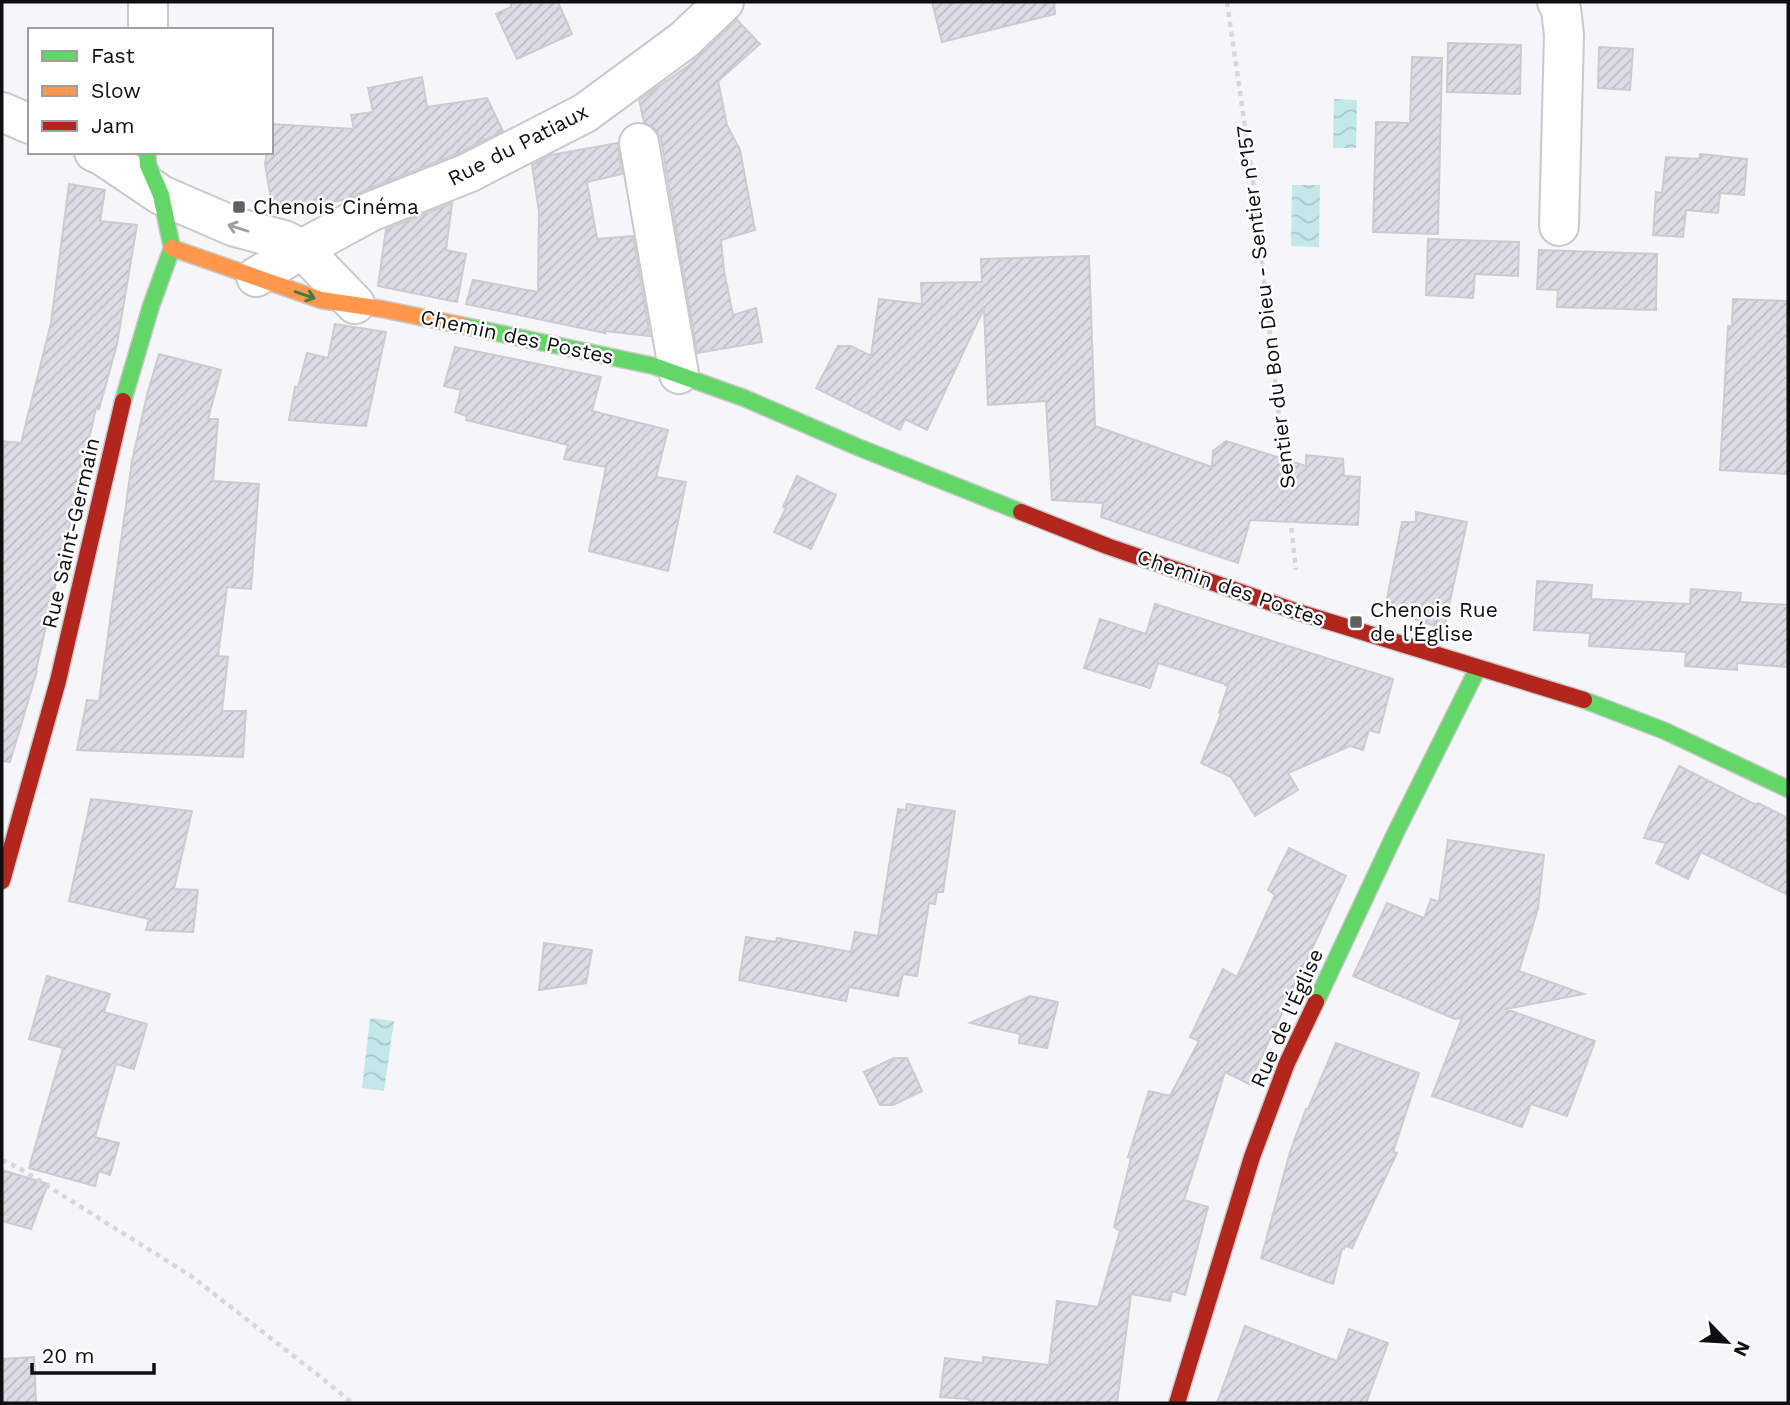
<svg xmlns="http://www.w3.org/2000/svg" width="1790" height="1405" font-family="'Work Sans',sans-serif">
<style>
.water{fill:url(#water-waves)}
.building{fill:url(#building-hatch);stroke:#cccbcf;stroke-width:2}
.lines{fill:none;stroke-linecap:round;stroke-linejoin:round}
.street-casing{stroke:#c9c9cc;stroke-width:42}
.fast-casing{stroke:#c9c9cc;stroke-width:19}
.slow-casing{stroke:#c9c9cc;stroke-width:19}
.jam-casing{stroke:#c9c9cc;stroke-width:19}
.path{stroke:#d7d6d8;stroke-width:4.5;stroke-dasharray:5 5;stroke-linecap:butt}
.street{stroke:#fefefe;stroke-width:38}
.fast{stroke:#63d668;stroke-width:16}
.slow{stroke:#ff974d;stroke-width:16}
.jam{stroke:#b3261e;stroke-width:16}
.oneway{stroke:#9e9ea0}
.oneway2{stroke:#3d7c41}
.poi-dot{fill:#606063;stroke:#fff;stroke-width:2.5}
.labels{text-anchor:middle;stroke-width:5;stroke-linejoin:round;paint-order:stroke}
.street-label{font-size:21px;fill:#0f0f12;stroke:#fff}
.poi-label{font-size:21px;fill:#0f0f12;stroke:#fff;text-anchor:start}
</style>
<defs>
<pattern id="water-waves" width="16" height="10" patternUnits="userSpaceOnUse" patternTransform="scale(1.75)"><rect width="16" height="10" fill="#c4e8ea"/><path d="M0 5q4-4 8 0t8 0" fill="none" stroke="#a7c6c8"/></pattern>
<pattern id="building-hatch" width="6" height="6" patternUnits="userSpaceOnUse" patternTransform="scale(1.75)"><rect width="6" height="6" fill="#dddce6"/><path d="M-1 1l2-2M0 6l6-6M5 7l2-2" fill="none" stroke="#bcbcc4"/></pattern>
</defs>
<rect width="100%" height="100%" fill="#f6f5fa"/>
<path class="water" d="M1334 99 1357 100 1356 148H1333Z
M1292 185H1320L1319 247 1291 246Z
M370 1018 394 1021 384 1091 362 1088Z"/>
<path class="building" d="M511 2H558L572 34 517 59 496 14 511 7Z
M932 2H1054L1055 14 942 42Z
M737 20 760 44 718 81 727 125 740 150 755 230 721 240 724 271 733 315 756 308 762 342 697 353 661 139 655 129 644 122 639 100 688 66Z
M1448 43 1521 45 1520 94 1447 92Z
M1599 47 1633 49 1630 90 1598 88Z
M1412 57 1442 58 1438 234 1373 232 1376 122 1410 123Z
M422 77 427 107 487 98 503 131 459 153 364 191 349 199 273 212 265 164 267 152H271L272 124 354 129 351 115 373 112 368 88Z
M618 143 622 174 587 182 597 239 633 236 650 336 604 331 605 333 466 304 473 280 538 292 539 212 532 165 551 155Z
M1700 154 1747 159 1744 195 1720 193 1718 213 1686 210 1683 237 1653 235 1656 192 1662 193 1666 157 1699 159Z
M69 184 105 190 100 221 137 225 117 344 99 409 96 408 36 670 37 671 10 762 2 761V441L21 443 51 323Z
M452 203 446 250 466 254 457 302 378 286 386 229Z
M1428 239 1519 242 1518 276 1475 274 1473 298 1426 295Z
M1539 250 1657 254 1656 310 1557 307 1558 290 1537 289Z
M1089 256 1095 426 1212 467 1213 451 1226 441 1306 466V455L1343 459 1344 476 1360 477 1358 525 1250 520 1238 563 1101 517 1103 503 1052 500 1046 401 988 405 984 308 927 430 905 419 900 430 816 388 838 346H851L871 356 879 299 922 304 921 283 982 282 981 259Z
M1733 299 1788 301V474L1720 470 1728 326H1732Z
M335 324 386 332 366 426 289 420 295 387H298L307 353 328 358Z
M455 347 601 377 592 411 668 430 656 477 686 482 668 571 589 551 606 467 564 459 568 445 466 420 467 416 455 412 461 390 444 386Z
M159 354 221 370 208 419H218L213 481 259 484 251 589 227 587 218 656 228 657 222 711H246L243 757 77 750 87 700 99 701 132 461 147 395Z
M797 476 836 495 811 549 774 532 786 508 783 507Z
M1416 512 1467 522 1444 629 1385 609 1402 522H1416Z
M1537 581 1592 585 1591 599 1690 604 1691 589 1741 593 1740 602 1788 605V667L1737 663V670L1685 666 1686 652 1589 646 1590 633 1534 630Z
M1155 604 1393 679 1379 733 1369 730 1363 750 1350 746 1288 773 1298 790 1255 816 1231 777 1201 763 1221 714 1219 713 1228 686 1225 685V684L1158 663 1150 688 1084 668 1100 619 1146 634Z
M1679 766 1756 805 1758 803 1788 818V895L1701 852 1688 879 1656 863 1666 843 1644 838 1651 821Z
M91 799 192 811 174 889 198 890 193 932 146 930 149 919 69 901Z
M907 804 955 811 943 892H937L935 904 929 903 917 976 903 974 898 996 849 987 846 1001 739 980 746 937 776 942 777 938 851 952 855 932 878 936 898 809 906 810Z
M1448 840 1544 855 1538 908 1519 971 1584 994 1506 1009 1595 1041 1567 1116 1531 1104 1522 1127 1432 1096 1462 1018 1455 1019 1353 976 1387 903 1424 918 1431 899 1439 902Z
M1289 848 1346 876 1249 1084 1225 1072 1184 1200 1208 1207 1185 1295 1172 1291 1170 1301 1131 1294 1117 1403H968L969 1399 940 1397 945 1358 983 1363V1357L1049 1365 1057 1301 1098 1307 1120 1231 1114 1227 1131 1158 1128 1157 1149 1091 1170 1096 1199 1041 1190 1037 1223 969 1237 977 1275 895 1268 890Z
M544 943 592 950 586 983 539 990Z
M47 976 110 994 104 1012 147 1024 134 1069 116 1064 95 1137 119 1143 110 1175 99 1171 95 1186 29 1168 63 1048 29 1039Z
M1030 996 1058 1002 1047 1048 1019 1043 1020 1034 970 1023Z
M1336 1043 1419 1073 1393 1152 1397 1153 1352 1248 1345 1246 1344 1249H1342L1333 1284 1261 1258 1290 1152 1306 1109H1308Z
M894 1058H907L922 1091 893 1105H880L864 1072Z
M2 1170 48 1184 31 1229 2 1221Z
M1245 1326 1337 1361 1349 1329 1388 1343 1366 1403H1217Z
M34 1357 36 1403H2V1359Z"/>
<g class="lines">
<g class="street-casing">
<path id="street" d="M1557 2 1561 9 1564 35 1559 226
M148 30V2
M2 112 30 124
M639 143 679 374
M94 152 103 156 161 195 235 227 284 240 302 249 355 304
M256 277 302 249 372 211 468 173 585 113 684 40 724 2"/>
</g>
<g class="fast-casing">
<path id="fast" d="M460 325 654 366 744 398 860 448 1021 512
M123 401 151 306 172 248 161 195 148 165 147 152
M1584 700 1665 731 1788 789
M1316 1002 1395 834 1478 668"/>
</g>
<g class="slow-casing">
<path id="slow" d="M172 248 321 300 382 309 460 325"/>
</g>
<g class="jam-casing">
<path id="jam" d="M1021 512 1107 546 1301 613 1584 700
M2 881 58 681 123 401
M1177 1403 1252 1157 1287 1063 1316 1002"/>
</g>
<path class="path" d="M1227 2 1254 189 1296 570
M2 1160 19 1168 191 1276 323 1379 352 1403"/>
<use href="#street" class="street"/>
<use href="#fast" class="fast"/>
<use href="#slow" class="slow"/>
<use href="#jam" class="jam"/>
</g>
<defs><path id="oneway-shaft" d="M-6 0H5M1.5-3L5.5 0L1.5 3" fill="none" stroke-width="1.6" stroke-linecap="round" stroke-linejoin="round" transform="scale(1.75)"/></defs>
<use class="oneway" href="#oneway-shaft" transform="translate(238 228) rotate(-162)"/>
<use class="oneway2" href="#oneway-shaft" transform="translate(305 295) rotate(19)"/>
<g class="poi-dot">
<rect x="232" y="200" width="14" height="14" rx="3.5"/>
<rect x="1349" y="615" width="14" height="14" rx="3.5"/>
</g>
<g class="labels">
<g class="street-label">
<text transform="translate(518 145) rotate(-27)" y="7">Rue du Patiaux</text>
<text transform="translate(1266 307) rotate(-97)" y="7">Sentier du Bon Dieu - Sentier n°157</text>
<text transform="translate(517 337) rotate(12)" y="7">Chemin des Postes</text>
<text transform="translate(71 533) rotate(-77)" y="7">Rue Saint-Germain</text>
<text transform="translate(1231 588) rotate(19)" y="7">Chemin des Postes</text>
<text transform="translate(1287 1018) rotate(-66)" y="7">Rue de l'Église</text>
</g>
<g class="poi-label">
<text x="253" y="214">Chenois Cinéma</text>
<text x="1370" y="617">Chenois Rue<tspan x="1370" dy="24">de l'Église</tspan></text>
</g>
</g>
<rect width="1790" height="1405" fill="none" stroke="#0f0f12" stroke-width="7"/>
<rect x="28" y="28" width="245" height="126" fill="#ffffff" stroke="#9f9fa0" stroke-width="2"/>
<rect x="42" y="51" width="35" height="10" fill="#63d668" stroke="#9f9fa0" stroke-width="2"/>
<text x="91" y="63" font-size="21" fill="#0f0f12">Fast</text>
<rect x="42" y="86" width="35" height="10" fill="#ff974d" stroke="#9f9fa0" stroke-width="2"/>
<text x="91" y="98" font-size="21" fill="#0f0f12">Slow</text>
<rect x="42" y="121" width="35" height="10" fill="#b3261e" stroke="#9f9fa0" stroke-width="2"/>
<text x="91" y="133" font-size="21" fill="#0f0f12">Jam</text>
<g transform="translate(1727 1342) rotate(115)" stroke="#ffffff" stroke-width="5" paint-order="stroke">
<path d="M0-5L12 26L0 18L-12 26Z" fill="#0f0f12"/>
<text y="-10" font-size="19" font-weight="bold" text-anchor="middle" fill="#0f0f12">N</text>
</g>
<path d="M32 1363v10h122v-10" fill="none" stroke="#0f0f12" stroke-width="3.5"/>
<text x="42" y="1363" font-size="21" fill="#0f0f12" stroke="#ffffff" stroke-width="5" paint-order="stroke">20 m</text>
</svg>
